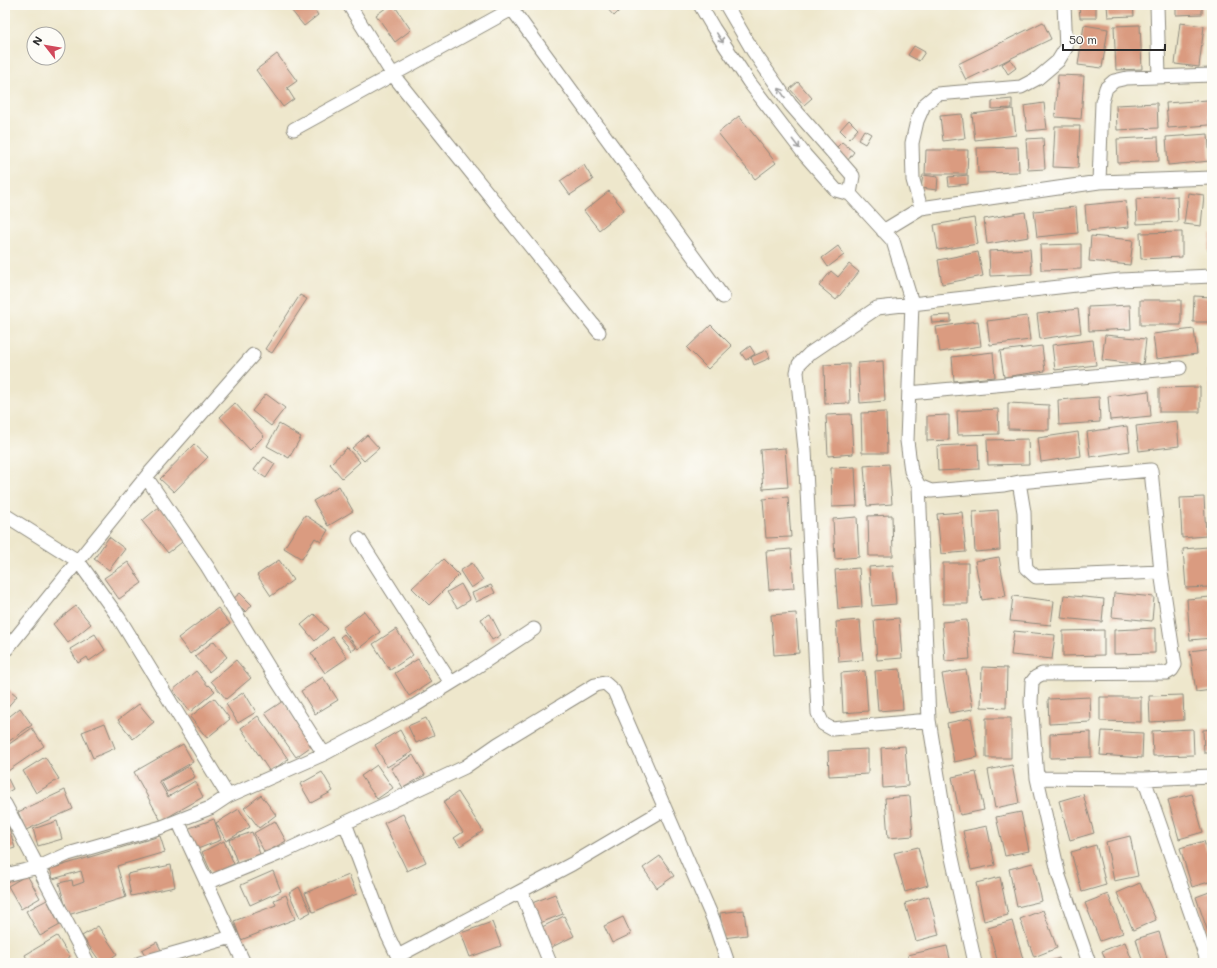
<svg xmlns="http://www.w3.org/2000/svg" width="1217" height="968" font-family="Mali,sans-serif">
<style>
.building{fill:#da9b80}
.lines{fill:none;stroke-linecap:round;stroke-linejoin:round}
.street-casing{stroke:#8c897c;stroke-width:15}
.street{stroke:#fff;stroke-width:13}
.oneway{stroke:#a0a0a0}
</style>
<rect width="100%" height="100%" fill="#fdfcf7"/>
<filter id="ink" filterUnits="userSpaceOnUse"><feTurbulence type="fractalNoise" baseFrequency=".025" numOctaves="2"/><feDisplacementMap in="SourceGraphic" scale="8" xChannelSelector="R" yChannelSelector="G"/><feConvolveMatrix kernelMatrix="1 2 1 2 8 2 1 2 1" color-interpolation-filters="sRGB"/></filter>
<filter id="wash" filterUnits="userSpaceOnUse"><feTurbulence type="fractalNoise" baseFrequency=".012" numOctaves="4" result="noise"/><feDisplacementMap in="SourceGraphic" scale="16" xChannelSelector="R" yChannelSelector="G"/><feGaussianBlur stdDeviation="0.9" result="paint"/><feColorMatrix in="noise" values="0 0 0 0 0 0 0 0 0 0 0 0 0 0 0 0 0 1.4 0 .05"/><feComposite in="paint" operator="in"/></filter>
<g filter="url(#wash)">
<rect width="100%" height="100%" fill="#eee7cc"/>
<g id="blocks">
<path class="building" d="M287 5H311L318 15 304 26Z
M390 5H394L411 30 395 42 376 15Z
M604 5H625L614 16Z
M1079 5H1096V18H1080Z
M1107 5H1137V6H1133L1134 16 1108 17Z
M1176 5H1202V14L1176 15Z
M1210 5H1212V12L1209 11Z
M1043 22 1051 39 966 80 958 64Z
M1180 23 1204 26 1199 67 1175 64Z
M1084 25 1108 29 1102 68 1078 65Z
M1140 25 1142 69 1116 70 1114 26Z
M914 46 925 52 919 61 908 55Z
M277 54 297 81 287 88 294 99 283 107 256 70Z
M1010 59 1016 68 1008 74 1002 64Z
M1058 75 1084 76 1081 119 1055 117Z
M798 82 812 98 804 105 790 89Z
M1012 99V108L992 109V101Z
M1208 100 1209 125 1168 128 1166 103Z
M1044 103 1047 129 1027 131 1024 106Z
M1157 103 1158 128 1117 130 1116 105Z
M1013 109 1016 135 975 140 972 114Z
M962 114 965 138 943 141 940 116Z
M739 116 776 163 755 179 718 133Z
M849 120 858 129 849 139 840 130Z
M1055 126H1080L1078 168 1053 167Z
M864 130 871 134 865 144 858 140Z
M1208 134 1210 161 1168 165 1166 137Z
M1158 137 1159 161 1118 163 1117 139Z
M1043 138 1045 169 1028 170 1026 139Z
M842 142 854 152 848 160 835 149Z
M1018 147 1019 172 978 173 977 148Z
M926 150H968L967 174H925Z
M584 165 593 180 570 195 560 181Z
M923 175 938 177 937 190 921 188Z
M968 175V184L949 186 948 177Z
M609 191 624 210 599 230 584 211Z
M1188 193 1204 195 1201 226 1184 224Z
M1177 196 1178 222 1137 224 1136 199Z
M1126 201 1129 227 1087 231 1085 205Z
M1076 207 1078 233 1037 237 1034 211Z
M1025 212 1029 237 987 244 984 219Z
M974 218 978 244 938 250 934 225Z
M1182 232V257L1141 259 1140 233Z
M1211 235H1212V252L1208 251Z
M1091 236 1133 240 1130 265 1089 261Z
M1081 244V269L1041 270 1040 245Z
M838 246 844 255 828 267 822 258Z
M1030 249 1032 274 990 276 989 251Z
M978 252 983 276 942 284 938 260Z
M849 264 859 272 836 300 819 286 831 271 838 277Z
M300 295 307 299 272 353 265 349Z
M1194 296 1212 297V322H1193Z
M1140 300H1181V325H1140Z
M1130 305 1131 329 1089 331 1088 307Z
M1078 309 1081 333 1040 339 1037 314Z
M951 315V322L932 323 931 316Z
M1027 316 1030 340 990 345 987 321Z
M978 321 981 346 940 352 936 327Z
M711 325 732 346 708 369 687 348Z
M1194 329 1197 354 1156 359 1153 334Z
M1105 335 1146 339 1143 365 1102 360Z
M1093 340 1096 365 1055 370 1052 345Z
M750 346 755 354 746 360 741 353Z
M1042 346 1045 371 1004 377 1000 351Z
M767 350 770 358 754 365 751 357Z
M993 352 995 377 954 381 952 357Z
M883 361 885 401 860 403 858 363Z
M849 364 850 403 825 404 824 365Z
M1209 368H1212V407H1211Z
M1200 387V412H1159V388Z
M1149 391 1151 416 1110 420 1108 396Z
M266 394 285 408 271 426 252 411Z
M1099 397 1100 422 1059 425 1058 400Z
M235 403 264 436 250 450 220 417Z
M1008 403 1049 405V430L1008 429Z
M998 409 999 434 958 435 957 411Z
M886 412 887 453H862L861 413Z
M851 414 853 454 828 456 826 415Z
M949 415V440L927 441V416Z
M1177 421 1179 446 1139 451 1136 426Z
M279 424 301 437 289 458 267 446Z
M1127 426 1130 451 1090 457 1087 432Z
M1078 432 1081 456 1041 462 1038 438Z
M367 435 379 448 364 461 352 448Z
M1028 439 1029 464 988 465 987 440Z
M194 444 208 457 174 492 160 479Z
M978 444 979 469 938 471 937 446Z
M347 448 360 462 342 478 330 464Z
M785 448 788 487 763 489 760 450Z
M264 457 275 464 266 478 254 470Z
M889 464 892 504 867 506 864 466Z
M855 467 857 506 832 507 831 468Z
M339 486 353 511 328 526 313 501Z
M788 497 791 537 766 538 763 499Z
M1204 497 1206 536 1182 538 1180 498Z
M160 506 186 539 168 553 142 521Z
M998 510 1000 550 975 552 973 512Z
M962 512 966 552 941 554 937 514Z
M305 515 328 530 321 542 315 538 302 559 284 548Z
M892 515 893 556H869L868 516Z
M857 517 859 557 835 559 833 519Z
M109 537 125 549 109 570 94 559Z
M1208 547 1210 587 1186 588 1183 549Z
M791 549 794 588 769 590 766 551Z
M999 557 1006 596 982 600 975 561Z
M443 559 459 575 429 605 412 588Z
M279 560 293 580 271 596 257 575Z
M128 562 142 583 119 599 104 578Z
M472 563 483 580 471 588 460 571Z
M943 563H968V604H943Z
M893 565 896 604 872 606 869 567Z
M859 568 862 607 838 609 835 570Z
M461 584 470 600 457 608 447 592Z
M491 585 495 593 476 602 472 593Z
M240 593 252 605 246 612 233 599Z
M1114 593 1154 597 1152 621 1112 617Z
M1064 595 1104 599 1102 622 1061 618Z
M1013 596 1054 601 1051 625 1010 621Z
M1211 597 1212 638 1190 640 1187 599Z
M76 606 91 624 68 643 53 624Z
M218 608 230 624 190 654 178 638Z
M364 611 380 632 358 649 342 628Z
M796 613 799 653 774 655 771 615Z
M314 614 328 629 315 641 301 625Z
M490 614 501 635 492 640 481 619Z
M899 618 902 658 877 660 874 620Z
M860 620 863 660 839 662 836 622Z
M967 620 970 659 945 661 942 622Z
M1155 628V653L1114 654V630Z
M396 629 413 655 390 670 373 644Z
M1104 630V655L1063 656V631Z
M1014 631 1055 635 1052 659 1011 655Z
M95 634 105 650 89 661 87 657 78 663 70 649Z
M344 634 356 648 352 651 340 637Z
M333 637 347 658 325 673 311 653Z
M214 641 227 657 209 672 195 656Z
M1212 648V690L1196 692 1190 651Z
M418 659 431 682 409 696 395 673Z
M236 660 251 678 226 699 211 681Z
M982 667 1007 668 1006 708 981 707Z
M900 669 903 709 878 711 875 671Z
M966 670 973 709 949 713 942 674Z
M196 671 208 686 209 685 215 691 190 712 173 690Z
M865 671 868 711 843 713 841 673Z
M323 677 338 700 315 714 301 691Z
M5 686 17 696 5 710Z
M244 692 256 712 238 723 226 704Z
M1183 695 1184 720 1150 722 1149 696Z
M1090 697 1091 722 1049 724 1048 699Z
M1100 697H1141V722L1100 721Z
M214 698 230 719 207 738 190 717Z
M283 701 313 745 296 757 265 713Z
M139 704 154 722 133 739 118 720Z
M20 708 32 725 5 744V720Z
M258 716 288 759 270 772 241 728Z
M426 718 434 735 416 743 408 726Z
M971 718 978 757 954 762 947 723Z
M986 718H1011V758H986Z
M105 723 115 748 93 758 82 732Z
M32 728 44 746 5 773V747Z
M1193 729 1194 755 1153 756 1152 731Z
M1212 729V753H1204L1203 730Z
M400 730 412 752 387 767 375 745Z
M1102 731 1143 733 1142 758 1100 755Z
M1091 732V757L1050 758V734Z
M183 744 193 762 159 781 168 797 195 781 203 797 161 821 134 772Z
M905 746 908 786 883 788 881 748Z
M868 749V774L829 776 828 751Z
M413 755 425 775 403 788 391 768Z
M45 757 59 779 36 793 23 771Z
M377 765 393 788 377 799 361 776Z
M1012 765 1019 803 995 808 988 770Z
M189 766 195 777 167 792 161 781Z
M322 772 333 791 311 803 300 784Z
M976 772 984 810 960 815 952 777Z
M8 779 13 789 6 793 5 781Z
M65 790 73 809 26 830 18 812Z
M458 792 483 831 460 846 454 838 463 832 443 802Z
M1083 794 1094 833 1070 840 1059 801Z
M1192 794 1203 832 1179 839 1168 800Z
M261 795 276 815 259 828 244 808Z
M910 796 913 836 888 838 885 798Z
M239 809 250 827 226 841 216 823Z
M1021 812 1029 851 1005 856 996 817Z
M403 814 426 862 407 871 384 823Z
M214 819 221 840 195 850 187 829Z
M57 821 62 839 38 846 33 829Z
M275 821 286 841 265 853 254 833Z
M987 826 995 865 971 870 963 831Z
M9 828 15 848 5 851V829Z
M252 832 260 854 237 862 229 840Z
M160 836 165 852 117 866 126 897 68 915 59 883 72 880 73 886 84 882 81 871 53 879 50 869Z
M1130 836 1138 876 1114 881 1106 842Z
M224 841 234 864 212 874 202 852Z
M1204 841 1212 869V881L1192 887 1180 848Z
M1096 845 1106 885 1082 892 1071 852Z
M918 847 928 885 905 892 894 853Z
M660 856 674 876 657 888 643 868Z
M1033 863 1042 901 1017 907 1009 869Z
M171 865 175 887 131 896 127 874Z
M273 871 281 891 250 905 241 885Z
M27 875 40 898 21 909 8 886Z
M349 875 357 894 313 912 305 893Z
M1000 877 1008 915 984 921 976 883Z
M1140 883 1156 920 1133 930 1117 893Z
M299 887 311 912 300 918 289 893Z
M1212 891V934L1209 935 1196 897Z
M555 894 563 914 540 923 532 903Z
M1108 894 1123 933 1100 941 1085 903Z
M286 895 295 919 241 940 234 921 276 905 274 900Z
M929 896 939 935 916 941 905 903Z
M47 900 60 925 40 936 26 911Z
M744 910 747 935 723 938 720 913Z
M1043 910 1057 948 1034 957 1020 919Z
M564 916 574 936 550 948 540 928Z
M623 917 631 934 612 943 604 926Z
M1012 921 1023 959 1008 963H998L988 928Z
M492 922 501 946 470 957 461 933Z
M98 926 117 954 104 963H101L82 936Z
M1159 932 1169 963H1143L1136 939Z
M57 936 70 957 60 963H29L25 955Z
M157 942 162 952 148 960 142 950Z
M1125 942 1133 963H1107L1102 951Z
M947 946 951 963H910L908 955Z
M1059 958 1061 963H1045Z
M80 959 82 963H71Z"/>
</g>
</g>
<g filter="url(#ink)">
<use href="#blocks" fill-opacity="0" stroke="#8c897c" stroke-width="1"/>
<g class="lines">
<g class="street-casing">
<path id="street" d="M349 5 393 75 599 332
M700 5 714 29 749 82 805 155 836 190 850 194 893 241 912 303 907 441 911 471 919 486 931 491 1004 485 1019 482 1024 512 1025 556 1026 568 1036 577 1161 572
M726 5 753 51 790 104 853 176 850 194
M1157 5 1159 77
M512 9 723 297
M294 129 519 5
M1099 182 1102 102 1106 88 1114 81 1127 78 1212 75
M921 208 913 180 912 143 917 121 924 105 937 94 1021 87 1038 78 1058 61 1066 48 1064 5
M883 231 921 208 1099 182 1212 178
M909 393 1180 368
M146 477 207 566 274 676 324 754
M1019 482 1151 470 1161 572 1175 665 1172 670 1167 673 1042 674 1036 677 1032 682 1031 702 1037 778 1059 876 1089 963
M919 486 929 720 949 844 975 963
M5 515 78 561 119 618 228 796
M359 539 451 683
M5 651 146 477 253 355
M929 720 832 729 823 724 818 713 805 449 797 372 799 364 809 354 877 308 1120 280 1212 276
M1037 778 1144 779 1212 776
M1144 779 1208 963
M5 804 88 963
M178 821 244 963
M345 823 387 934 401 963
M5 875 39 867 68 854 162 827 210 808 228 796 324 754 414 706 466 674 534 629
M207 883 281 853 465 767 498 744 595 685 605 683 614 691 713 919 728 963
M521 891 550 963
M398 956 572 864 665 809
M140 963 232 937"/>
</g>
<use href="#street" class="street"/>
</g>
<defs><path id="oneway-shaft" d="M-6 0H5M1.5-3L5.5 0L1.5 3" fill="none" stroke-width="1.6" stroke-linecap="round" stroke-linejoin="round"/></defs>
<g class="oneway">
<use href="#oneway-shaft" transform="translate(720 38) rotate(57)"/>
<use href="#oneway-shaft" transform="translate(782 93) rotate(-124)"/>
<use href="#oneway-shaft" transform="translate(796 144) rotate(52)"/>
</g>
</g>
<rect width="1217" height="968" fill="none" stroke="#fdfcf7" stroke-width="20"/>
<g transform="translate(46 46) rotate(301)"><circle r="19" fill="#fdfcf7" stroke="#a9a8a5"/>
<path d="M0-3L7 15L0 10L-7 15Z" fill="#d1495b"/>
<text y="-6" font-size="11" font-weight="bold" text-anchor="middle" fill="#2b2b2b">N</text>
</g>
<path d="M1063 44v6h102v-6" fill="none" stroke="#2b2b2b" stroke-width="2"/>
<text x="1069" y="44" font-size="12" fill="#2b2b2b" stroke="#fdfcf7" stroke-width="3" paint-order="stroke">50 m</text>
</svg>
